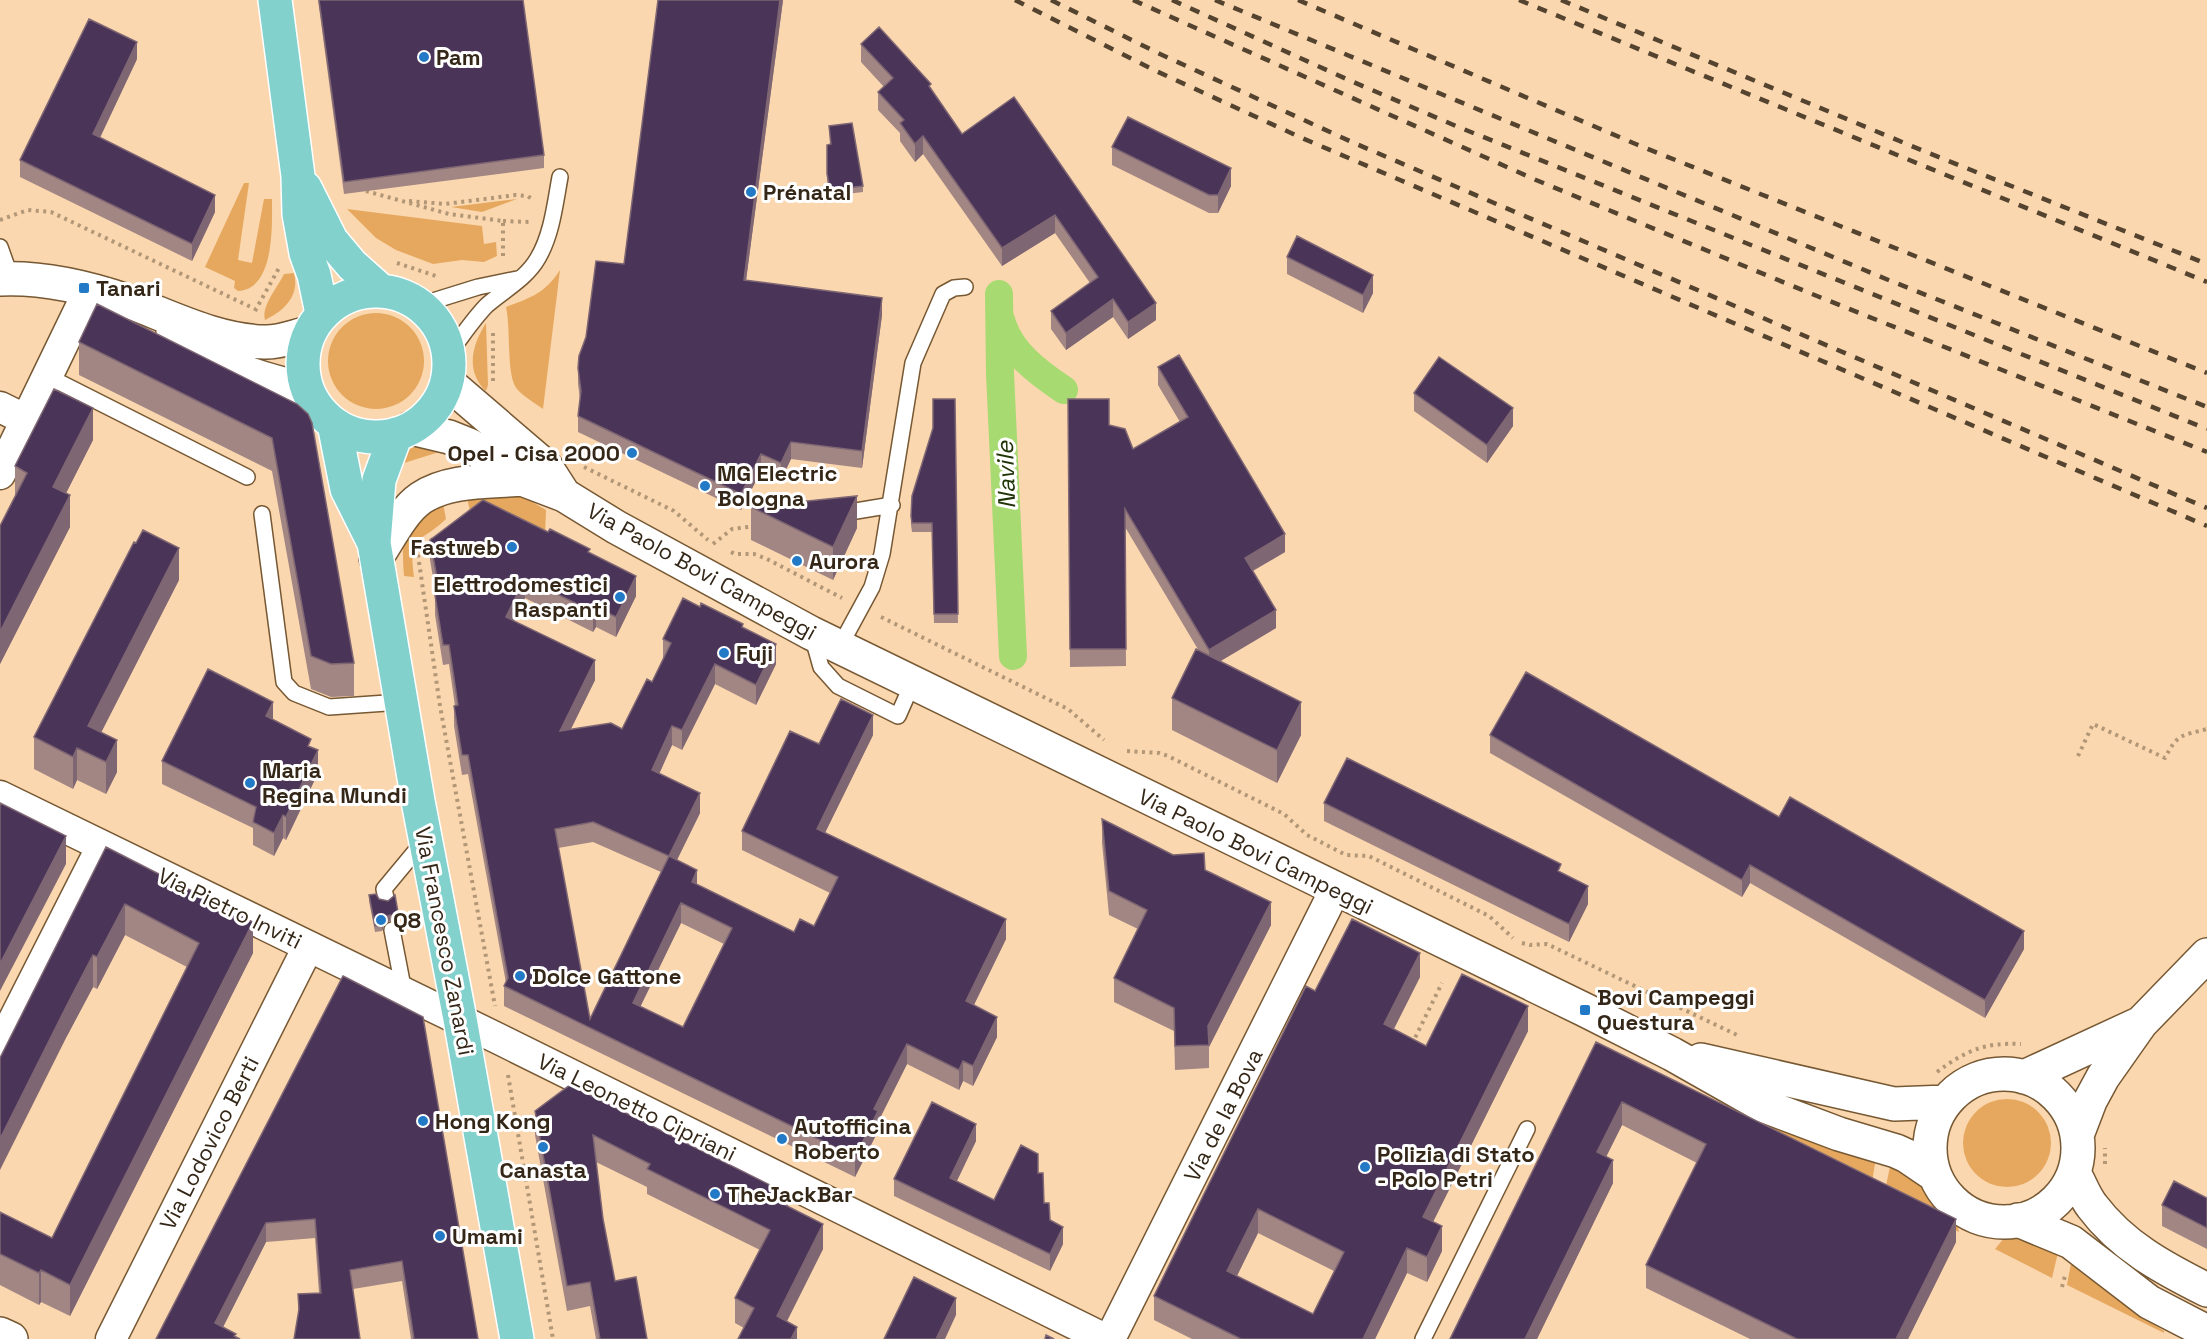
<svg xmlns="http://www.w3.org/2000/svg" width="2207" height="1339" font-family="'Space Grotesk',sans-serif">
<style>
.green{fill:#e6a85e}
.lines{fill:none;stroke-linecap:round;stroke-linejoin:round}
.canal{stroke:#a7da71;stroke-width:28}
.lane-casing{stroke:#765833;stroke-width:18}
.street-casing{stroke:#765833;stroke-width:33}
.secondary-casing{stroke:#765833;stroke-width:36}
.primary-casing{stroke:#fff;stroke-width:36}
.path{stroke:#b29777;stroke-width:4;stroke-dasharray:3 4.5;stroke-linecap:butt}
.lane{stroke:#fff;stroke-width:15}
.street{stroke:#fff;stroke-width:30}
.secondary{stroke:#fff;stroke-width:33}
.primary{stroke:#82d1cd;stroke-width:33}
.rail{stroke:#54432f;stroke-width:4.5;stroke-dasharray:10 10;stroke-linecap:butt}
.wall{fill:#a28684;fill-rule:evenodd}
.shaded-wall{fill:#7f6673}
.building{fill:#4a3559;stroke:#7f6673;stroke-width:1.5;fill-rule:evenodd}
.poi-dot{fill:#227ac7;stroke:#fff;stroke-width:2}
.labels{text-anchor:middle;stroke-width:6;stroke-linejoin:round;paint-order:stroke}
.poi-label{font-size:22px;font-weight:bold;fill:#342717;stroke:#fff;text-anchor:start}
.street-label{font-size:22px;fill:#342717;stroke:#fff}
.water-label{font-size:24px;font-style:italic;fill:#223509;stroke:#fff}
</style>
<rect width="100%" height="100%" fill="#fbd7af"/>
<path class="green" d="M244 183H249L238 260 252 263 264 199H272C272 225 275 289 238 291L234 288 235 281 205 267Z
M517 199 482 212 451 207Z
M347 209 482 226 484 244 496 242 497 256 484 262 462 260 433 264 396 250 376 238Z
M560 270 543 409C535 403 524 397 517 389 506 377 511 328 506 307 532 297 544 294 560 270Z
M294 273C300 296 284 311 265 320 261 306 278 287 284 274Z
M328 361a48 48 0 1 1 96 0a48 48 0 1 1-96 0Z
M486 323 488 385 486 391C465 371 472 345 486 323Z
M418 445 449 449 404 463 401 462 408 450Z
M466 494H519L546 510 545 536 471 515Z
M442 498 446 519C418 546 408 532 414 577L404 576C400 526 407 529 442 498Z
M1963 1143a44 44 0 1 1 88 0a44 44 0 1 1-88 0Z
M1743 1108 1876 1158 1871 1188 1732 1113Z
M1891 1162 1920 1181 1935 1203 1957 1223 1959 1232 1884 1195Z
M2012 1234 2060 1244 2052 1278 1995 1249 2004 1238Z
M2073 1252 2141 1316 2164 1331V1333L2067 1285Z"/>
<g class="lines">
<path class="canal" d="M999 294 1000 373 1013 656
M1001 320C1010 352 1037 372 1064 390"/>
<g class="lane-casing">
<path id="lane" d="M0 247 11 278
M420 305 478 287 517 279
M449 353C461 338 473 319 487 305 504 290 526 279 538 258 552 234 555 204 560 177
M47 376 247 477
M262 514 284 682 294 693 329 707 401 702
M838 514 892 505
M812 635 821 667 838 686 898 716 913 682
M840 646 872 587 882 554 913 363 943 294 954 288 965 287
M386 898 384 889 423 842
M392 930 404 992
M1423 1339 1527 1129"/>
</g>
<g class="street-casing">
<path id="street" d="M0 407 26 420
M0 474 89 290
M0 796 501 1040 1105 1339
M0 1047 102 846
M111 1339 308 947
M1110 1339 1335 890"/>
</g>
<g class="secondary-casing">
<path id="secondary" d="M0 279C43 277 86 287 127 301 171 317 216 341 264 342 278 343 295 336 309 333
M173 331C217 367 254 377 307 390
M447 382 546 467 564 495
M411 428 449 437 469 445 522 479 564 495 616 527 811 633 1585 1010 1672 1054 1762 1105 1839 1134 1896 1151 1907 1156 1935 1175
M376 558C389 539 402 511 421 498 449 479 490 482 522 479
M1701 1060 1894 1104 1946 1102
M1930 1148a74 74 0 1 1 148 0a74 74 0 1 1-148 0Z
M2024 1077 2141 1023
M2077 1135 2090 1101 2103 1077 2141 1023 2207 955
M2074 1173C2080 1183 2084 1196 2092 1206 2122 1246 2163 1268 2207 1290
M2018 1220 2071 1242 2149 1302 2207 1332
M0 1334 11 1339"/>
</g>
<g class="primary-casing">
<path id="primary" d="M275 0 298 176 299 214 306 253 314 275 322 313
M305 188 331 240 352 265 380 290
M303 364a73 73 0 1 1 146 0a73 73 0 1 1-146 0Z
M334 424 347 489 374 543
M396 434 379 480 374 543 418 801 460 1019 517 1339"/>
</g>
<path class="path" d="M366 191 449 214 503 221V260
M409 201 445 204 516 195 528 196 534 201
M0 220 28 210 51 212 255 309
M503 221 529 222
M397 263 436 276
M255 311 279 268
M493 381V331
M584 467 674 511 708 540
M433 539 421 547 418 555 440 706 495 1006
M713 544 732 529 755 526
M731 552 735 554H754L767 559 842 598
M881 617 1068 709 1104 740
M1127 751 1159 753 1168 756 1284 814 1307 835 1346 855 1369 856 1489 916 1513 938
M2078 756 2093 724 2165 758C2178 733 2181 736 2207 729
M1522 943 1530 945 1547 944 1737 1035
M1412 1044 1442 983
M1937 1072C1965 1051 1985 1042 2021 1044
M508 1075 553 1339
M2105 1164V1148
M2062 1287 2065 1276"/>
<use href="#lane" class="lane"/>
<use href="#street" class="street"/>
<use href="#secondary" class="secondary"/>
<use href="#primary" class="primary"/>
<path class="rail" d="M1015 0 1156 71 1302 138 2207 526
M1051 0 1160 54 1354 143 2207 508
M1133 0 1536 180 1812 294 2207 452
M1172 0 1351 81 1456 126 2207 429
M1215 0 1886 279 2207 407
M1298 0 1638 145 2207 373
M1519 0 2207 282
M1561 0 1926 152 2207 264"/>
</g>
<path class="wall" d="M318 0H523L544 155V168L344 194Z
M783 0 746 280 882 315 862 468 791 459 781 480 761 471 741 510 578 432V416L580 400 578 384V368L624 264Z
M861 44 931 89 962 134 1014 97 1156 320 1128 339 1113 317 1066 350 1051 329V311L1090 283 1055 233 1002 266 923 154 915 162 900 141V133L878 110V92L884 87 861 62Z
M137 59 100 138 215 212 192 261 20 177V160Z
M829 126 863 186V192L830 196 827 180V145L830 144Z
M1112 147 1231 186 1218 213H1209L1112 165Z
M1287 257 1373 293 1363 313 1287 274Z
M79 342 312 423 354 663V696L331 697 311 689 272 471 79 375Z
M1158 367 1285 552 1253 571 1276 628 1220 661 1301 735 1277 783 1172 730V698L1199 651 1125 527 1126 666 1070 667 1068 399 1109 425 1133 449 1180 422 1158 385Z
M1414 393 1513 426 1487 463 1414 411Z
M955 399 958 623H934L932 532H912L911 525 912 496Z
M93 440 66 493 70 527 0 664V526L15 496V466Z
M751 507 857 528 833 580 751 540Z
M430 540 590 553 636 596 616 637 596 627 593 632 525 598 514 621 595 680 571 729H622L652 682 663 659V639L743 628 776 664 756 705 715 684 682 750 672 745 659 774 700 813 677 860 697 885 794 932 814 926 830 893 742 850V831L819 744 873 735 825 833 1006 939 974 1005 997 1037 973 1086 963 1081 959 1090 907 1064 878 1122V1131L855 1177 504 1006V986L506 983 468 774 462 775 454 726V706H455L449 664 443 665 435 615V595H436L430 560ZM593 842 661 872 590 1019 558 848ZM681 923 724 944 683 1027 640 1006Z
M179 580 101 733 117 772 106 794 77 780 73 789 34 769V737Z
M273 720 311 747 318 773 286 840 283 838 274 856 253 845V828L162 784V761Z
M1490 735 1779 817 2024 949 1985 1018 1750 883 1742 897 1490 753Z
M1324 803 1561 873 1588 904 1569 942 1324 821Z
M1102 819 1173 855 1205 870 1271 925 1209 1047V1068L1175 1070 1174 1031 1114 1002V978L1138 929 1109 915 1102 843Z
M106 847 253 953 70 1316 41 1302 39 1305 0 1285V1212L52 1238 187 967 125 935 97 989 93 987 67 1036Z
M369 895 379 899 399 918V924L390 921 385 923 382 931 375 932 369 901Z
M343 976 478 1339H411L402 1281 353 1289 298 1316V1294L319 1293 315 1238 266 1242 223 1327 156 1339Z
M1420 977 1394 1029 1426 1046 1528 1031 1433 1222 1442 1251 1427 1282 1407 1273 1375 1339H1192L1154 1320V1296L1315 991ZM1258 1233 1334 1271 1313 1314 1237 1276Z
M1596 1042 1956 1242 1908 1339H1750L1646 1288V1265L1697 1163 1622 1125 1606 1157 1613 1183 1537 1339Z
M535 1111 788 1207 823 1249 787 1321 797 1339 744 1328 735 1323V1298L760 1250 647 1194V1187L596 1162 603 1219 615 1281 647 1339H596L590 1306 567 1311 535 1135Z
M976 1141 957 1181 994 1200 1044 1203 1050 1220 1063 1244 1050 1271 894 1196V1179Z
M2207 1198V1249L2162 1226V1205Z"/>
<path class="shaded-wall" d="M780 0H783L744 296V280Z
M137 42V59L93 152V134Z
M923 136V154L915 162V144Z
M1231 168V186L1218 213V195Z
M215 195V212L192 261V244Z
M1055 215V233L1002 266V248Z
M1373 275V293L1363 313V295Z
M882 298V315L862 468V451Z
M1113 299V317L1066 350V333Z
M1156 303V320L1128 339V322Z
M93 408V440L53 519V487Z
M1513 408V426L1487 463V445Z
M791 442V459L781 480V463Z
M761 454V471L741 510V494Z
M70 495V527L0 664V632Z
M857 496V528L833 580V547Z
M1285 534V552L1245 575V558Z
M179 548V580L90 754 88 726Z
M636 576V596L616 637V617Z
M525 578V598L506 637V617Z
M596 607V627L593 632V612Z
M1276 610V628L1209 668V650Z
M776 644V664L756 705V685Z
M595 660V680L560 751V731Z
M715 664V684L682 750V730Z
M273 702V725L266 716Z
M1301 702V735L1277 783V750Z
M873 715V735L817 849V829Z
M672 726V745L652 790V770Z
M117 740V772L106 794V762Z
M77 748V780L73 789V757Z
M318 750V773L286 840V817Z
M700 793V813L669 876V856Z
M283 815V838L274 856V833Z
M66 836V864L0 991V964Z
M1750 865V883L1742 897V880Z
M697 870V890L692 882Z
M1588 886V904L1569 942V924Z
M1271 902V925L1209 1047 1208 1026Z
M681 903V923L633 1022V1003Z
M125 904V935L97 989V957Z
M390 915V921L385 923 382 931V925L385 917Z
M1006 919V939L966 1021V1001Z
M253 922V953L70 1316V1285Z
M2024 931V949L1985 1018V1000Z
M1420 953V977L1384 1048V1024Z
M93 955V987L67 1036 0 1170V1139L67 1005Z
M1528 1006V1031L1423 1242V1217Z
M997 1017V1037L973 1086V1066Z
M907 1044V1064L878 1122V1131L855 1177V1157L874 1109Z
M963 1061V1081L959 1090V1070Z
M1622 1102V1125L1597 1175V1152Z
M976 1124V1141L950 1195V1178Z
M1613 1160V1183L1537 1339H1525Z
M788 1194V1219L783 1204Z
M1258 1209V1233L1227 1296V1271Z
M1956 1219V1242L1908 1339H1896Z
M266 1223V1242L217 1339 215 1323Z
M823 1224V1249L778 1339 777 1316Z
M1442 1226V1251L1427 1282V1257Z
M1063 1227V1244L1050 1271V1254Z
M1407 1248V1273L1375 1339H1363Z
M41 1270V1302L39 1305V1273Z
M956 1298V1315L945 1339H936Z
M797 1327V1339H791Z"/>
<path class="building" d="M319 0H523L544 155 344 182Z
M658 0H780L744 280 882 298 862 451 791 442 781 463 761 454 741 494 578 416 581 391 578 368 579 356 586 337 596 261 624 264Z
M89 19 137 42 93 134 215 195 192 244 20 160Z
M879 27 931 84 929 86 962 134 1014 97 1156 303 1128 322 1113 299 1066 333 1051 311 1098 277 1055 215 1002 248 923 136 915 144 900 123 904 120 878 92 893 78 861 44Z
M1128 117 1231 168 1218 195H1209L1112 147Z
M852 123 863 186 830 190 827 174V145L831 144 829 126Z
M1297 236 1373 275 1363 295 1287 257Z
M97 304 297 404 308 414 312 423 354 663 331 664 311 656 272 438 79 342Z
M1179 355 1285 534 1245 558 1276 610 1209 650 1125 509 1126 649H1070L1068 399H1109V425L1125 429 1133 449 1188 417 1158 367Z
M1439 357 1513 408 1487 445 1414 393Z
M54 389 93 408 53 487 70 495 0 632V526L27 473 15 466Z
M933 399H955L958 614H934L932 523H912L911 516 912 496 933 428Z
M857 496 833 547 751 507Z
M483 500 548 532 550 529 590 549 588 552 636 576 616 617 596 607 593 612 525 578 506 617 595 660 560 731 611 723 622 729 647 679 652 682 671 643 663 639 683 598 700 607 701 603 743 624 742 627 776 644 756 685 715 664 682 730 672 726 652 770 700 793 669 856 697 870 692 882 794 932 800 919 814 926 838 877 742 831 790 731 819 744 841 699 873 715 817 829 1006 919 966 1001 997 1017 973 1066 963 1061 959 1070 907 1044 874 1109 878 1111 855 1157 504 986 508 978 468 755H462L454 706 458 705 449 645H443L435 595 440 594 430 540ZM593 822 669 856 590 1019 555 829ZM681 903 732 928 683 1027 633 1003Z
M143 530 179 548 88 726 117 740 106 762 77 748 73 757 34 737 134 542 136 543Z
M1196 649 1301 702 1277 750 1172 698Z
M208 669 273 702 266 716 311 739 308 746 318 750 286 817 283 815 274 833 253 822 256 807 162 761Z
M1526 672 1779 817 1790 797 2024 931 1985 1000 1750 865 1742 880 1490 735Z
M1347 758 1561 864 1558 871 1588 886 1569 924 1324 803Z
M0 803 66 836 0 964Z
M1102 819 1173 855 1204 853 1205 870 1271 902 1208 1026 1209 1045 1175 1046 1174 1008 1114 978 1147 910 1109 891Z
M106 847 253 922 70 1285 41 1270 39 1273 0 1254V1212L52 1238 199 943 125 904 97 957 93 955 67 1005 0 1139V1058Z
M376 894 379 899 388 901 395 895 399 918 390 915 385 917 382 925 375 926 369 895Z
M1352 919 1420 953 1384 1024 1426 1046 1462 974 1528 1006 1423 1217 1442 1226 1427 1257 1407 1248 1363 1339H1241L1154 1296 1306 986 1315 991ZM1258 1209 1344 1252 1313 1314 1227 1271Z
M343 976 423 1017 478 1339H414L402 1261 350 1270 360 1339H294L299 1309 298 1294 321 1293 315 1219 266 1223 215 1323 236 1334 234 1336 240 1339H156Z
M1596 1042 1956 1219 1896 1339H1797L1646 1265 1706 1144 1622 1102 1597 1152 1613 1160 1525 1339H1450Z
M570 1085 788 1194 783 1204 823 1224 777 1316 797 1327 791 1339H738L754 1308 735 1298 770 1230 647 1169 650 1164 593 1135 603 1219 615 1281 636 1277 647 1339H600L590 1282 567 1286 535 1111Z
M932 1102 976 1124 950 1178 994 1200 1021 1145 1038 1154V1173H1043L1044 1203H1049L1050 1220 1063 1227 1050 1254 894 1179Z
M2174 1181 2207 1198V1228L2162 1205Z
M914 1277 956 1298 936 1339H884Z
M1046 1335 1054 1339H1045Z"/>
<g class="poi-dot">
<circle cx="424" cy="57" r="6"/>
<circle cx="751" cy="192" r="6"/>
<rect x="78" y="282" width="12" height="12" rx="3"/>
<circle cx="632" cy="453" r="6"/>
<circle cx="705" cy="486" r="6"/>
<circle cx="512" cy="547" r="6"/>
<circle cx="797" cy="561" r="6"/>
<circle cx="620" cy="597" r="6"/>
<circle cx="724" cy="653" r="6"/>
<circle cx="250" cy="783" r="6"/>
<circle cx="381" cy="920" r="6"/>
<circle cx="520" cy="976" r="6"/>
<rect x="1579" y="1004" width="12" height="12" rx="3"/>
<circle cx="423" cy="1121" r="6"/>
<circle cx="782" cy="1139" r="6"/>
<circle cx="543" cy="1147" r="6"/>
<circle cx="1365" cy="1167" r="6"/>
<circle cx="715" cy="1194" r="6"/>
<circle cx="440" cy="1236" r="6"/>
</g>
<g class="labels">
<g class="poi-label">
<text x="436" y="65">Pam</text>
<text x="763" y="200">Prénatal</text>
<text x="96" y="296">Tanari</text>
<text x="620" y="461" text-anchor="end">Opel - Cisa 2000</text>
<text x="717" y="481">MG Electric<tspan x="717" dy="25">Bologna</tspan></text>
<text x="500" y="555" text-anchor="end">Fastweb</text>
<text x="809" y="569">Aurora</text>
<text x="608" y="592" text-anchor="end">Elettrodomestici<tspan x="608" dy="25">Raspanti</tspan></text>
<text x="736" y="661">Fuji</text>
<text x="262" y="778">Maria<tspan x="262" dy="25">Regina Mundi</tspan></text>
<text x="393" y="928">Q8</text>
<text x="532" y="984">Dolce Gattone</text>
<text x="1597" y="1005">Bovi Campeggi<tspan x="1597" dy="25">Questura</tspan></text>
<text x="435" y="1129">Hong Kong</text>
<text x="794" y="1134">Autofficina<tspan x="794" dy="25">Roberto</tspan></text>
<text x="1377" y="1162">Polizia di Stato<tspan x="1377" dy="25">- Polo Petri</tspan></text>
<text x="543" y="1178" text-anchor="middle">Canasta</text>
<text x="727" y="1202">TheJackBar</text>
<text x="452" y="1244">Umami</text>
</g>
<g class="street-label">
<text transform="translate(702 571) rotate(29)" y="8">Via Paolo Bovi Campeggi</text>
<text transform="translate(1256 851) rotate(26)" y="8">Via Paolo Bovi Campeggi</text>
<text transform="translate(230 908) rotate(26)" y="8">Via Pietro Inviti</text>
<text transform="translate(445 941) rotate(79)" y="8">Via Francesco Zanardi</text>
<text transform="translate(637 1107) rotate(26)" y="8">Via Leonetto Cipriani</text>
<text transform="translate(1223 1115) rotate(-63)" y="8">Via de la Bova</text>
<text transform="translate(209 1143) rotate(-63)" y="8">Via Lodovico Berti</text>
</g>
<g class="water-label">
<text transform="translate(1006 475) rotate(-92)" y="8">Navile</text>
</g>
</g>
</svg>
